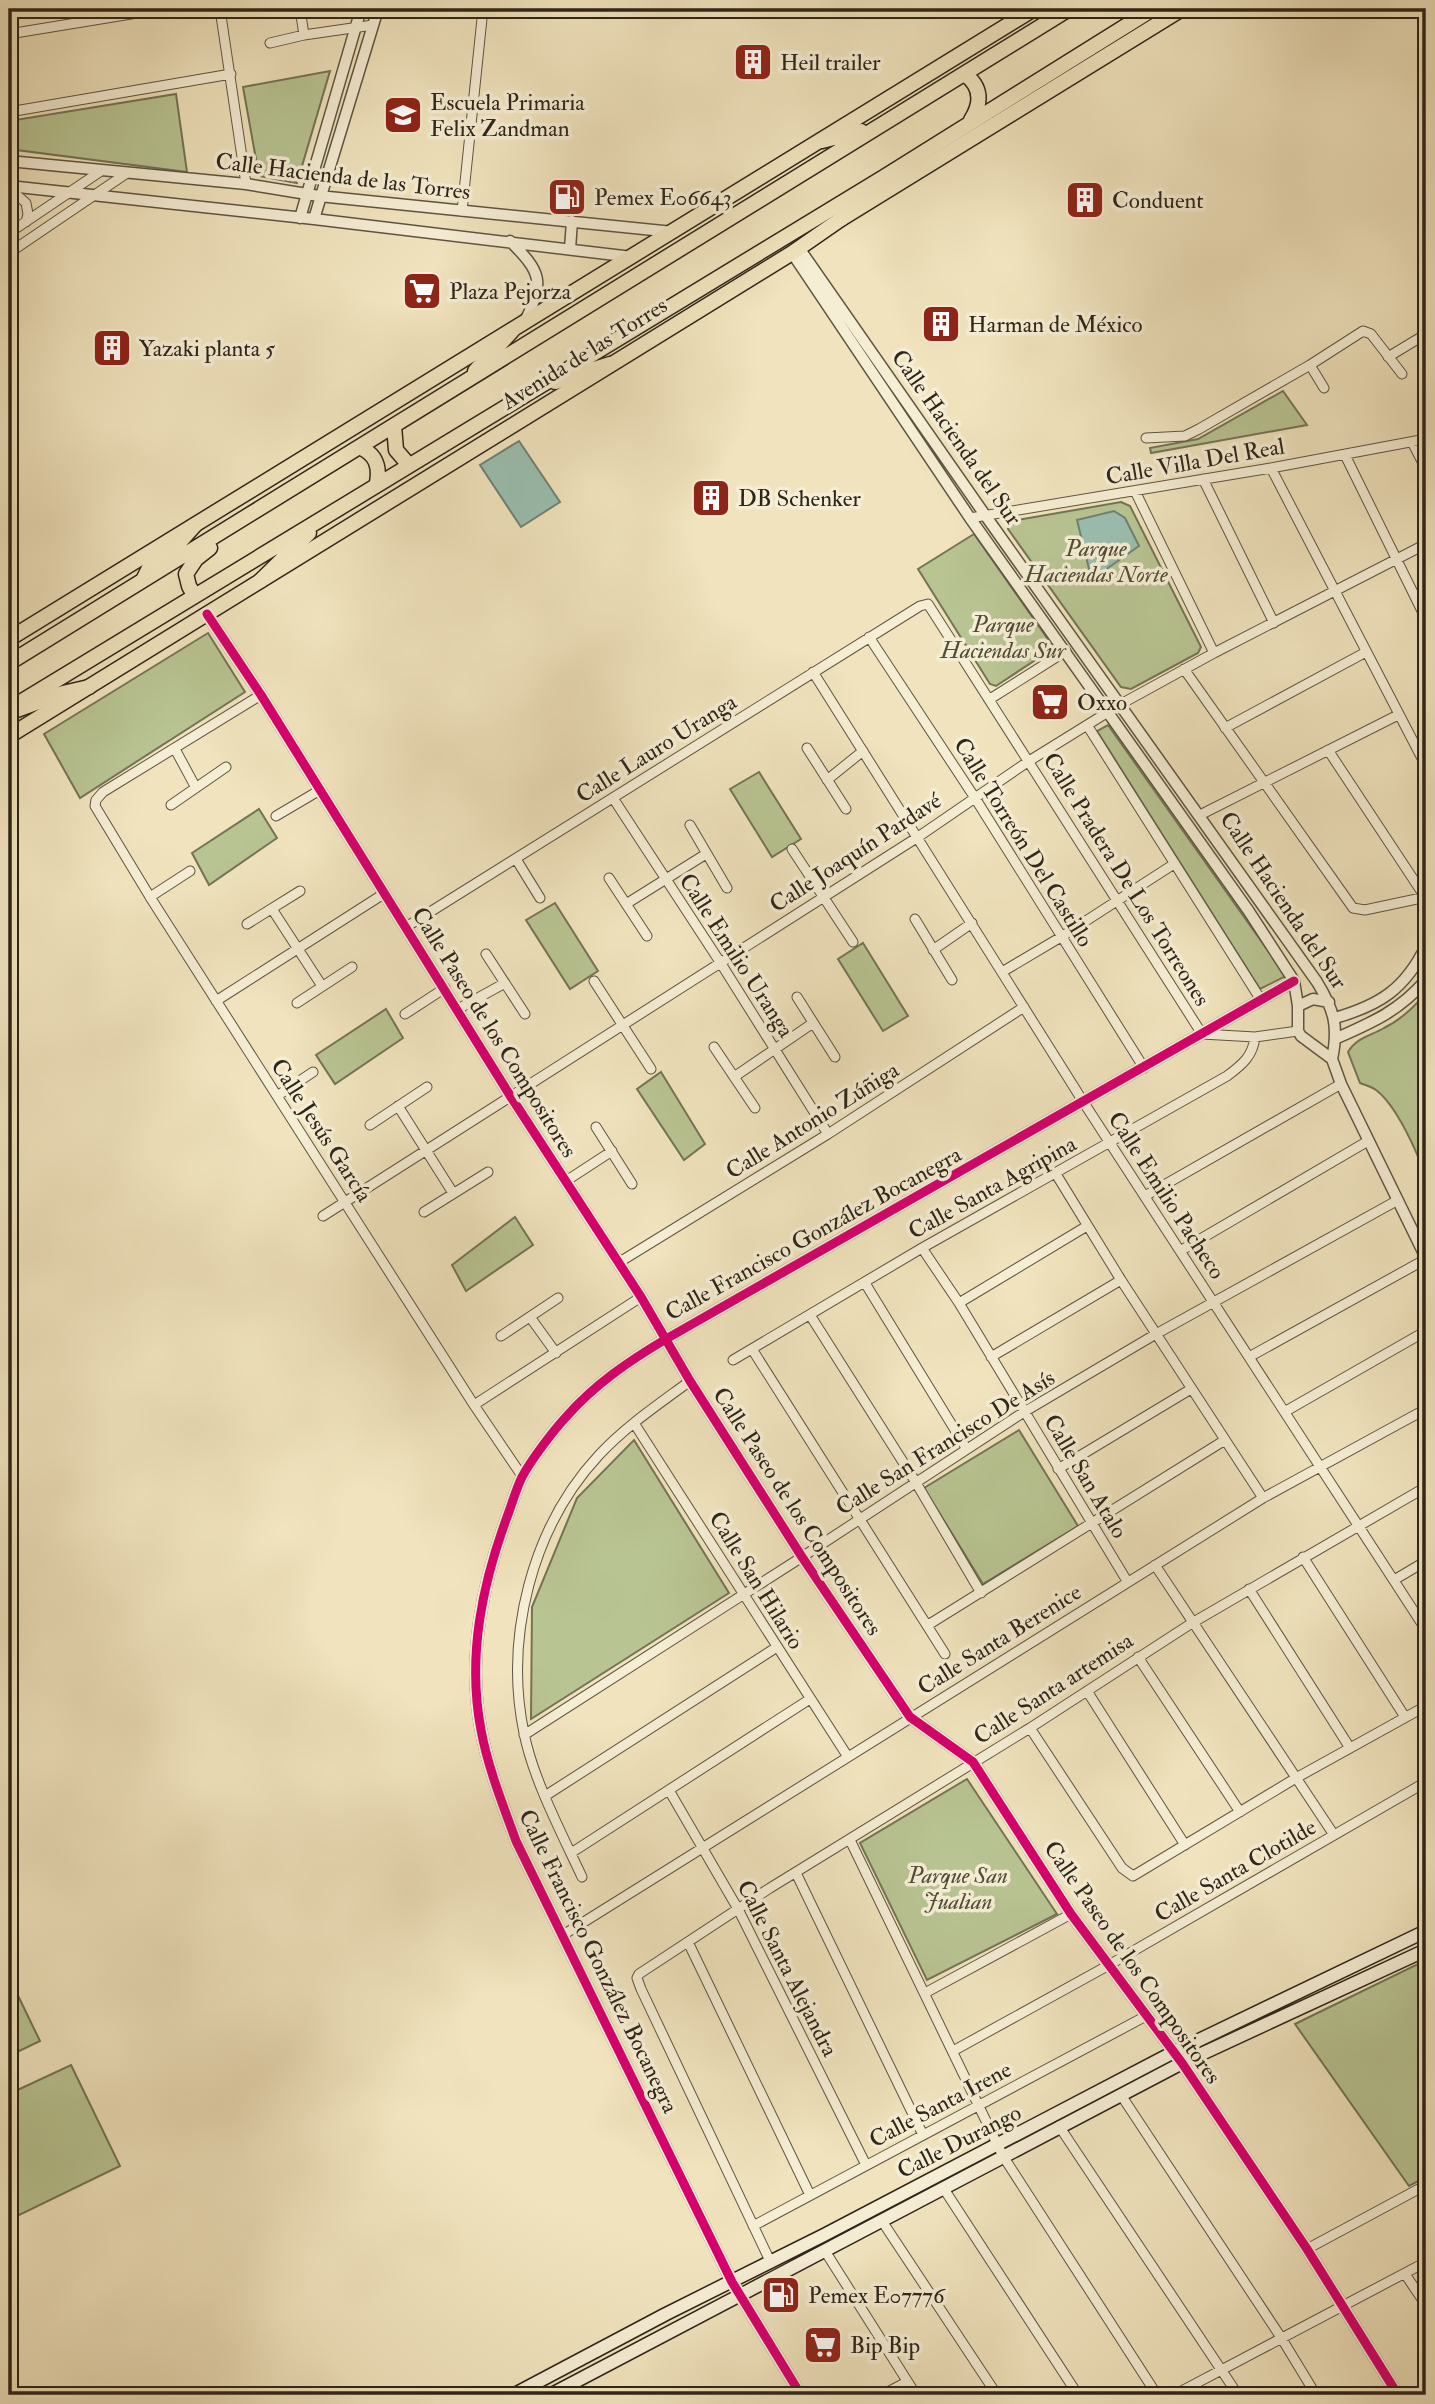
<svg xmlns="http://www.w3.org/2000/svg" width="1435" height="2404" font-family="'IM FELL Double Pica',serif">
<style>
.green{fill:#b8c492;stroke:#737456;stroke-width:2}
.water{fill:#9abeb0;stroke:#6f8174;stroke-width:2}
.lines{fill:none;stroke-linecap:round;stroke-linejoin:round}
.minor-casing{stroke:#5e5442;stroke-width:11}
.tertiary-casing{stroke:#5e5442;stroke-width:13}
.secondary-casing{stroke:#2e2519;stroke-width:15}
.primary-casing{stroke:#2e2519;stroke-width:17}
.trunk-casing{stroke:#2e2519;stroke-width:17}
.minor{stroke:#f5edd4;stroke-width:9}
.tertiary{stroke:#f5edd4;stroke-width:10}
.secondary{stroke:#f5edd4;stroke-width:12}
.primary{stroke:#f0e3bd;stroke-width:14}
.trunk{stroke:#f0e3bd;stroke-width:14}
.cycleway-casing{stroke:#f5edd4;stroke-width:13}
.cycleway{stroke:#d6006c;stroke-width:9}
.labels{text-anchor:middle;stroke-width:7;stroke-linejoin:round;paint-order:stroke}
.poi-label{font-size:23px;fill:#2e2519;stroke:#f5edd4;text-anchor:start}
.street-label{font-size:23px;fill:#2e2519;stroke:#f5edd4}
.park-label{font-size:23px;font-style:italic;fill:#504d37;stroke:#f5edd4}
</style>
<rect width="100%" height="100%" fill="#f0e3bd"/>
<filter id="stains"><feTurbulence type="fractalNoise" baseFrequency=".00286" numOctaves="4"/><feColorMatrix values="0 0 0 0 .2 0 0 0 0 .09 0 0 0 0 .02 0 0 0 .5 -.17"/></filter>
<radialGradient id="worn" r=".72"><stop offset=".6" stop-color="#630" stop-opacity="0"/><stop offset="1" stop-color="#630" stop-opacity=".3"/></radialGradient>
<path class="green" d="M330 71 297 183 259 176 243 87Z
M176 94 187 172 9 149V121Z
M1283 391 1307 425 1151 453 1150 448 1198 439Z
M1121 502 1130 506 1201 647 1198 653 1131 689 1121 687 1008 529V525L1012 521Z
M974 534 1052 645 1049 651 996 686 990 684 918 569Z
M208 633 245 692 80 798 44 734Z
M1108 725 1286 976 1260 989 1097 731Z
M759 772 801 839 772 857 730 789Z
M259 809 277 838 209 885 192 853Z
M555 903 598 971 570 989 526 920Z
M863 943 908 1016 883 1031 838 959Z
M1426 992V1177C1417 1152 1397 1106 1376 1090 1372 1087 1365 1085 1360 1083L1348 1052C1356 1038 1370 1036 1384 1028 1399 1021 1417 1005 1426 992Z
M386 1009 403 1038 335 1084 316 1055Z
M661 1072 705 1144 684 1160 637 1089Z
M515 1217 533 1245 466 1291 452 1265Z
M1019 1430 1078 1526 983 1584 924 1488Z
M634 1440 729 1593 531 1719 532 1607 577 1498Z
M967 1779 1057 1914 927 1980 860 1843Z
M1426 1960V2177L1409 2186 1295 2024Z
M9 1977 40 2041 9 2056Z
M71 2065 120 2166 9 2220V2094Z"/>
<path class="water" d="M519 441 560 502 521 527 480 465Z
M1114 511 1125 518 1139 546 1098 575 1090 573 1077 520Z"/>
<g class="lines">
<g class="minor-casing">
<path id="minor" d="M220 9 246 184
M300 9 304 35
M9 34 137 13 144 9
M270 43 304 35 373 25
M9 112 231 74
M9 188 26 203 28 214 26 222
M462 211 483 9
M9 233 101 171
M9 253 127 173
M1388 357 1426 334
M1310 365 1324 388
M1146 438 1185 436 1199 429 1310 365 1363 331 1371 334 1402 374
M1412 442 1426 469
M1345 455 1426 619
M1271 468 1426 766
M1203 479 1274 623
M1135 491 1214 653
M970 518 1271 468 1426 439
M869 637 975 798 1144 1068
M1184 669 1353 908 1365 910 1426 897
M813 672 1084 1103 1426 1630
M261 695 103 792 96 800 95 806 150 897 277 1096 474 1405 522 1476
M990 699 1066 651
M1087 725 1261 1000
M1225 728 1366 652
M807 748 846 809
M175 749 196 788
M1328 750 1425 897
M827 780 863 751
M613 798 720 962 828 1134
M171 805 226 767
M1200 815 1398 715
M276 816 320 790
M690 825 727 888
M792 849 853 942
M516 859 540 898
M609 878 647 936
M150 897 190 871
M626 904 706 854
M272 909 322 986
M915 919 952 980
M247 924 300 891
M406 927 920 606 928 604 1202 1034 1255 1037 1298 1031
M933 950 972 923
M486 954 525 1014
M1002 972 1061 937 1174 864
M594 981 651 1069
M797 997 835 1057
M216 1001 385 893
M297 1003 352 967
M458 1009 505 983
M405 1014 445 988
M714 1047 755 1108
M734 1077 813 1023
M277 1096 313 1072
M398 1106 453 1193
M370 1125 427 1087
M596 1127 632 1184
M1056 1174 1121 1280 1263 1498
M566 1181 612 1151
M1145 1196 1341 1084
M424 1212 488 1172
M323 1216 918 837 1029 761 1121 704 1214 653 1426 544
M922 1248 959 1303 1127 1581
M1180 1251 1368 1141
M618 1263 828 1134 1024 1007
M865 1283 966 1448
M959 1303 1087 1226
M810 1315 915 1481 981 1593
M530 1317 556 1353
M501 1336 558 1298
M752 1349 945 1654
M991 1357 1121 1280
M1249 1357 1426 1259
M733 1360 922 1248 1227 1076C1242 1065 1253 1056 1255 1037
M474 1405 641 1297
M1286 1411 1426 1331
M634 1423 848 1757
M1058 1469 1191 1389
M1303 1557 1405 1717
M1155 1565 1334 1835
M1394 1580 1426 1561
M1249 1589 1350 1748
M928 1625 1225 1440
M1138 1657 1240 1812
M1087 1691 1185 1845
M1030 1728 1122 1868 1133 1876 1296 1778 1426 1706
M524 1735 802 1557 1024 1412 1156 1334 1398 1200
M670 1792 738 1909 866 2165
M545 1796 777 1647
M850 1840 1003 2156 1157 2395
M571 1853 810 1699
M796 1873 923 2135
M582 1877C562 1834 533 1779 524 1733 504 1637 532 1527 599 1455 626 1426 659 1404 690 1381
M563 1935 1263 1498 1426 1409
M688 1942 810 2195
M925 1993 1071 1914
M953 2051 1109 1965 1426 1782
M1121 2095 1282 2339 1316 2395
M1059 2126 1238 2395
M944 2189 1078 2395
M882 2221 997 2395
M753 2226 1146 2016
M1307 2249 1426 2185
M825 2251 916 2395
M771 2263 641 1989 637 1978 639 1974 770 1888 1030 1728 1192 1623 1426 1487
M1405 2274 1426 2305
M882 2395 907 2382
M1174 2395 1426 2262"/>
</g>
<g class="tertiary-casing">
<path id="tertiary" d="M9 161 246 184 319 196 673 232
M9 186 314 219 632 257
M300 218 361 9
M314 219 378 9
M510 241C541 272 545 281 525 321
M799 248 985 515 1317 982C1334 1010 1339 1026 1332 1059
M570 249 572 221
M792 253 970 518 1248 910 1294 981 1298 1006V1031L1301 1036 1332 1059 1341 1084 1426 1258
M207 614 261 695 511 1097 641 1297 690 1381 802 1557 910 1717 973 1762 1071 1914 1182 2063 1307 2249 1398 2395
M1298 1006 1313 999 1329 1002
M1335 1018C1380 1005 1405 989 1426 946
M1337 1038C1373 1022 1399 1011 1426 980
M801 2395 732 2282 516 1841C503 1805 488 1768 481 1730 467 1657 482 1585 507 1517 512 1504 516 1489 522 1477 531 1460 553 1431 566 1417 595 1384 629 1361 666 1339L1294 981"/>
</g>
<g class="secondary-casing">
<path id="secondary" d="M513 2395 666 2314 824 2235 1174 2052 1426 1931
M550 2395 1182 2063 1426 1950"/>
</g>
<g class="primary-casing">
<path id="primary" d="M9 639 1034 9
M9 736 792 253 841 219 1182 9"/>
</g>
<g class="trunk-casing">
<path id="trunk" d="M964 74C982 86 982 103 971 120
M822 141 861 131
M841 219 867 193
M475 371 512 331
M555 382 610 364
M394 426 396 450 408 464
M359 447C376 454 380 466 377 483
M143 580 151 564 178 544 195 525
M260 581 309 533
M194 595 189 586 186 574 196 559 210 548
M9 663 1069 9
M9 709 884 177 1153 9
M17 710 63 693 89 687"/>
</g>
<use href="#minor" class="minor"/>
<use href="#tertiary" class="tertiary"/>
<use href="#secondary" class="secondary"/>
<use href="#primary" class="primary"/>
<use href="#trunk" class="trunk"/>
<g class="cycleway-casing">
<path id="cycleway" d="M207 614 261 695 511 1097 641 1297 690 1381 802 1557 910 1717 973 1762 1071 1914 1182 2063 1307 2249 1398 2395
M801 2395 732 2282 516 1841C503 1805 488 1768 481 1730 467 1657 482 1585 507 1517 512 1504 516 1489 522 1477 531 1460 553 1431 566 1417 595 1384 629 1361 666 1339L1294 981"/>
</g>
<use href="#cycleway" class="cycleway"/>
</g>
<defs>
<g id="building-square" transform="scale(2.0125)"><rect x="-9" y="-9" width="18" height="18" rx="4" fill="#8f2418" stroke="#f5edd4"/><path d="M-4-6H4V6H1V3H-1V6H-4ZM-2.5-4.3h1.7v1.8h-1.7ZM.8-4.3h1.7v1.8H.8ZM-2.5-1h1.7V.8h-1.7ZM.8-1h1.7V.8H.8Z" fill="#fff"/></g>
<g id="school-square" transform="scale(2.0125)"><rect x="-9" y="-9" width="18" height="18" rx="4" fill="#8f2418" stroke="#f5edd4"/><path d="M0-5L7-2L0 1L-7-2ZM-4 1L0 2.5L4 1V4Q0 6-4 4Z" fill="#fff"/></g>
<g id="fuel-square" transform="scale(2.0125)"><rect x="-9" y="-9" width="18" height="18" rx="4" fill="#8f2418" stroke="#f5edd4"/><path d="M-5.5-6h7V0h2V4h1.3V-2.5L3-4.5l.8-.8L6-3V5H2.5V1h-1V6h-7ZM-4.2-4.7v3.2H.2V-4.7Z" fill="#fff"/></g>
<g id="supermarket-square" transform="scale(2.0125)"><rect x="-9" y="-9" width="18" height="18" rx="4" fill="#8f2418" stroke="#f5edd4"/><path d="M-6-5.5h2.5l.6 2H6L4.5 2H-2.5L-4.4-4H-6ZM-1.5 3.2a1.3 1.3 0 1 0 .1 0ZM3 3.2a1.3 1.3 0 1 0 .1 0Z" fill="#fff"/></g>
</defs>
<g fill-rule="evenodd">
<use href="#building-square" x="753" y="62"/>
<use href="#school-square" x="403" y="115"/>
<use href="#fuel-square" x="567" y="197"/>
<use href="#building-square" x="1085" y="200"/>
<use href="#supermarket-square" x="422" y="291"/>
<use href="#building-square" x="941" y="324"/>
<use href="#building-square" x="112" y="348"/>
<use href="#building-square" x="711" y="498"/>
<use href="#supermarket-square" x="1050" y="702"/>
<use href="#fuel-square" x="781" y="2295"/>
<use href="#supermarket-square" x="823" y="2345"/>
</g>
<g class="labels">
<g class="poi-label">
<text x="780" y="70">Heil trailer</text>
<text x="430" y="110">Escuela Primaria<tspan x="430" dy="26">Felix Zandman</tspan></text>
<text x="594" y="205">Pemex E06643</text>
<text x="1112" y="208">Conduent</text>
<text x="449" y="299">Plaza Pejorza</text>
<text x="968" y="332">Harman de México</text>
<text x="139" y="356">Yazaki planta 5</text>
<text x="738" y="506">DB Schenker</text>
<text x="1077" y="710">Oxxo</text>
<text x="808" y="2303">Pemex E07776</text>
<text x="850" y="2353">Bip Bip</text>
</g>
<g class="street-label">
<text transform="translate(343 176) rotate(7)" y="8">Calle Hacienda de las Torres</text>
<text transform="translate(584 353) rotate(-32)" y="8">Avenida de las Torres</text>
<text transform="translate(957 437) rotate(55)" y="8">Calle Hacienda del Sur</text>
<text transform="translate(1195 461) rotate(-10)" y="8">Calle Villa Del Real</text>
<text transform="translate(656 748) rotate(-32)" y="8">Calle Lauro Uranga</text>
<text transform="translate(1024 842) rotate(58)" y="8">Calle Torreón Del Castillo</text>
<text transform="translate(855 852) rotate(-33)" y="8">Calle Joaquín Pardavé</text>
<text transform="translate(1127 879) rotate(58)" y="8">Calle Pradera De Los Torreones</text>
<text transform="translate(1284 900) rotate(56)" y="8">Calle Hacienda del Sur</text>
<text transform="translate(737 955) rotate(57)" y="8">Calle Emilio Uranga</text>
<text transform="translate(495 1032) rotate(58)" y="8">Calle Paseo de los Compositores</text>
<text transform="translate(812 1120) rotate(-32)" y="8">Calle Antonio Zúñiga</text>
<text transform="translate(322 1130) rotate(57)" y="8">Calle Jesús García</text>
<text transform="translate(992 1187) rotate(-29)" y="8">Calle Santa Agripina</text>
<text transform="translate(1167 1195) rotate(57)" y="8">Calle Emilio Pacheco</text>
<text transform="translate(813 1233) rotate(-29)" y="8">Calle Francisco González Bocanegra</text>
<text transform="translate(945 1442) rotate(-32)" y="8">Calle San Francisco De Asís</text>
<text transform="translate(1086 1476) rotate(59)" y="8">Calle San Atalo</text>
<text transform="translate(798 1511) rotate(57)" y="8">Calle Paseo de los Compositores</text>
<text transform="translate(757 1580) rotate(58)" y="8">Calle San Hilario</text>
<text transform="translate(999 1639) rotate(-32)" y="8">Calle Santa Berenice</text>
<text transform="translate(1053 1688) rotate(-33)" y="8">Calle Santa artemisa</text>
<text transform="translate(1235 1870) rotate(-30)" y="8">Calle Santa Clotilde</text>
<text transform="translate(599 1961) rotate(64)" y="8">Calle Francisco González Bocanegra</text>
<text transform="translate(1133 1962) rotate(55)" y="8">Calle Paseo de los Compositores</text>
<text transform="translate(788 1968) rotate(63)" y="8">Calle Santa Alejandra</text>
<text transform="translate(940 2104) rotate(-28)" y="8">Calle Santa Irene</text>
<text transform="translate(959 2141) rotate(-27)" y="8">Calle Durango</text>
</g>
<g class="park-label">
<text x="1096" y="556">Parque<tspan x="1096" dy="26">Haciendas Norte</tspan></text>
<text x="1003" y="632">Parque<tspan x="1003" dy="26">Haciendas Sur</tspan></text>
<text x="958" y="1883">Parque San<tspan x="958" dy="26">Jualian</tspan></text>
</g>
</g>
<rect width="1435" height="2404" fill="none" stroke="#f0e3bd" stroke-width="35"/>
<rect x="10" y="10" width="1414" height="2383" fill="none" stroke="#2e2519" stroke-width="3.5"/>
<rect x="18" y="18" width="1400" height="2369" fill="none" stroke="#2e2519" stroke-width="2"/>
<rect width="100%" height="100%" filter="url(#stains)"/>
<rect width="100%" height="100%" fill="url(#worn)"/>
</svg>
